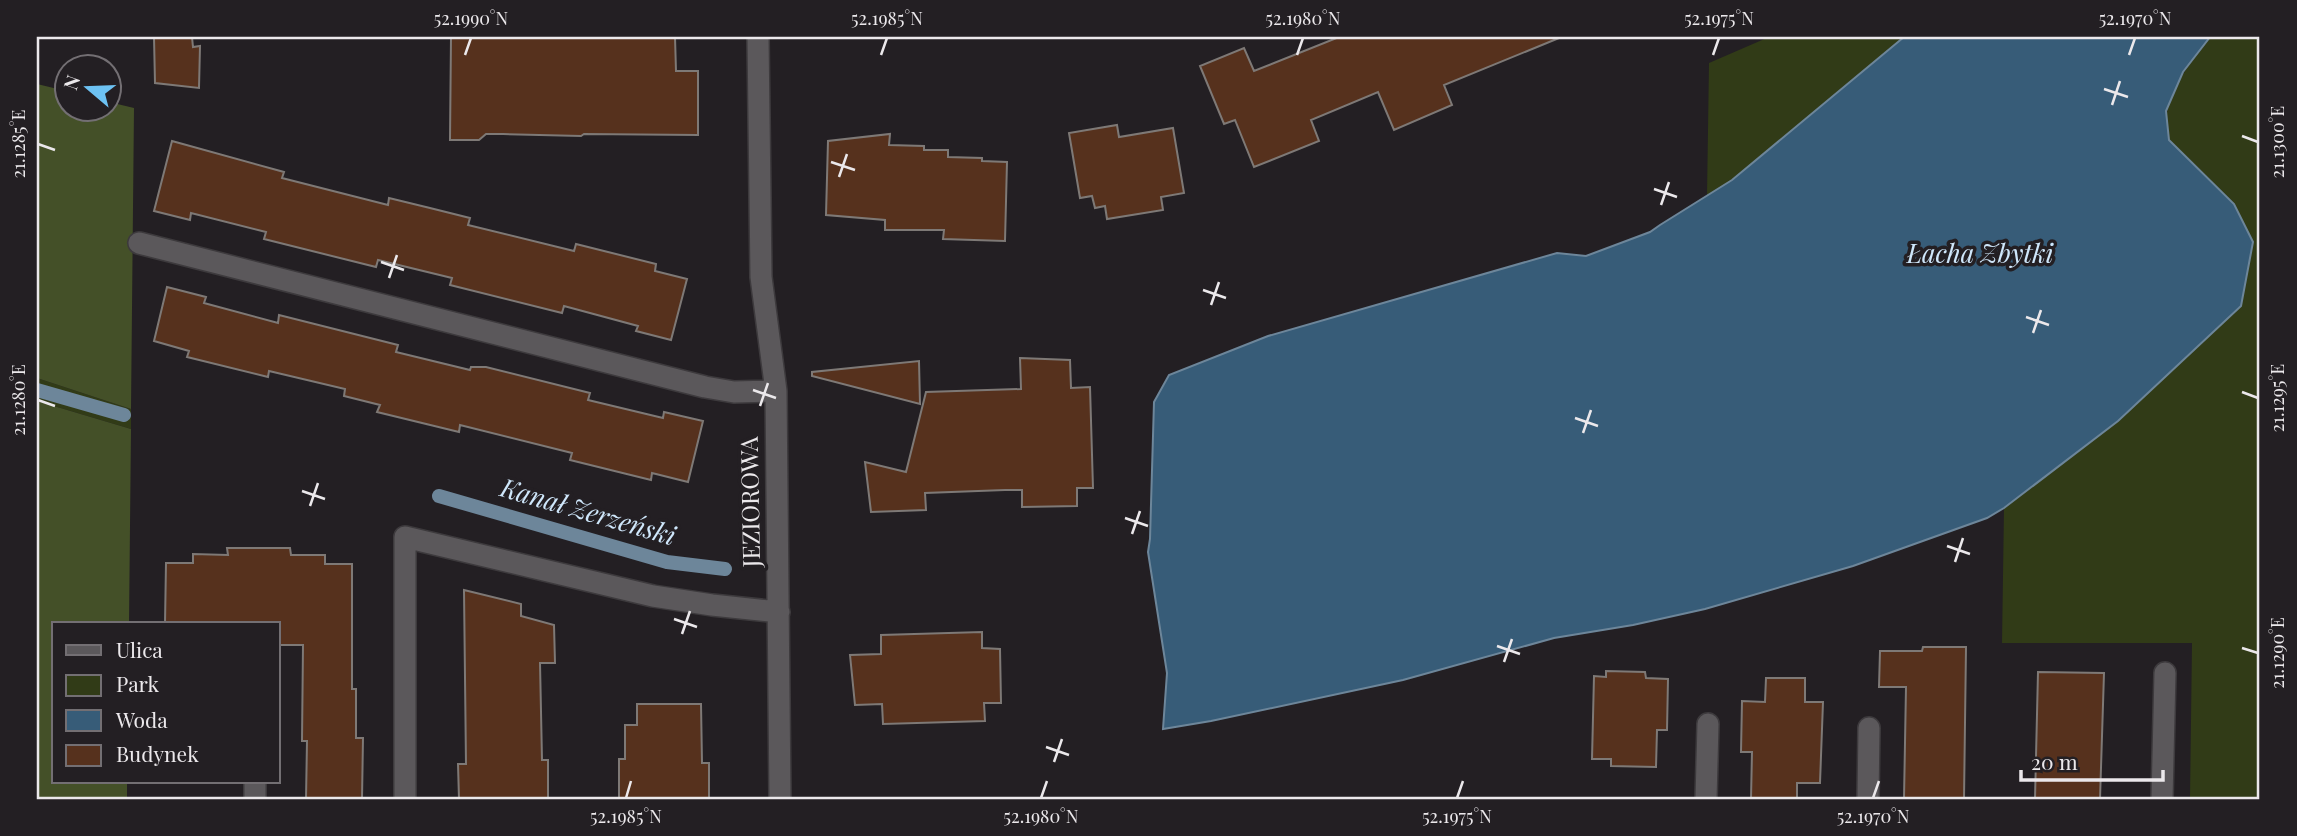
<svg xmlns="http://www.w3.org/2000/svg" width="2297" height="836" font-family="'Playfair Display',serif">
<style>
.green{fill:#313b17}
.forest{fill:#445028}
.water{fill:#375c78;stroke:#6d869a;stroke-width:2}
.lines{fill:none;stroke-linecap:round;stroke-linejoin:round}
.stream{stroke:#6d869a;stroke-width:14}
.building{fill:#56311d;stroke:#7e7976;stroke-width:2}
.minor-casing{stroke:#3d3a3d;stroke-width:24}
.minor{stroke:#5b585b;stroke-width:21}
.ticks{fill:none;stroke:#ebe8eb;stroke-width:2.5}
.labels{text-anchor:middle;stroke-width:7;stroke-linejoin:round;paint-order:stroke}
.street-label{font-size:24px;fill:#ebe8eb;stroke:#231f23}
.water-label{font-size:26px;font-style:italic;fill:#cfe7fb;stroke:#231f23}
.neatline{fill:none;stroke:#ebe8eb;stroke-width:2.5}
.ticks-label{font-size:18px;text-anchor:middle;fill:#ebe8eb}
</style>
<rect width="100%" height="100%" fill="#231f23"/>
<path class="green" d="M1769 37H1904L1732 180 1707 196 1709 63Z
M2210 37H2260V799H2190L2192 643H2002L2004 508 2118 421 2241 306 2234 204C2224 194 2172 147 2169 138 2157 101 2189 65 2210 37Z
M37 378 131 409V429L37 401Z"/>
<path class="forest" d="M37 84 66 91V108H108L109 102 134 108 131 409 37 378Z
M37 401 131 429 129 624H54V782H127V799H37Z"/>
<path class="water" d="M1904 37H2210L2183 72 2166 111 2169 140 2234 204 2253 242 2241 306 2118 421 2004 508 1987 518 1853 566 1705 609 1633 625 1554 638 1403 680 1211 721 1163 729 1167 673 1148 552 1150 539 1154 402 1169 375 1268 336 1557 253 1586 256 1650 232 1660 225 1732 180Z"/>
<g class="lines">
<path class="stream" d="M37 390 124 415
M439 496 667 562 725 569"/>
</g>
<path class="building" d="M154 37H192L193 47 200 46 199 88 155 83Z
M451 37H675L676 71H698V135L584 134 581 136 503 134H486L479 140H450Z
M1339 37H1559V38L1444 85 1452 105 1394 130 1378 92 1311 120 1319 141 1254 167 1235 120 1224 124 1200 66 1244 48 1254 71Z
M1117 125 1119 137 1173 128 1184 193 1161 197 1163 210 1107 219 1105 206 1095 208 1092 196 1080 198 1069 133Z
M890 134 889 145 924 146V150H948V157L982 158V161L1007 162 1005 241 943 239 944 230H885V220L826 215 828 141Z
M172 141 284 172 282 178 388 205 389 198 430 208 470 218 468 225 574 251 576 244 656 264 655 271 687 279 671 340 636 331 638 326 564 306 562 313 450 285 452 278 378 260 376 267 264 239 266 232 191 213 190 220 154 211Z
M167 287 206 297 204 303 278 323 279 315 398 345 396 352 470 370 471 367H486L590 393 588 400 663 418 664 412 703 421 688 482 652 473 651 480 570 460 572 453 460 425 459 432 377 412 380 405 344 396 345 389 269 371 268 377 187 357 189 351 154 341Z
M1020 358 1070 360 1071 388 1090 387 1093 488H1077V506L1022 507V490H1005L925 493 926 510 871 512 865 462 906 472 926 392 1021 389Z
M919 361 920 404 812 376V372Z
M227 548H290L291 555H325V564H352V689H356V738H363L362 799H306L307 741H302L303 645H278V624H165L166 563H193V554L228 555Z
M464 590 521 604V616L554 625 555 663H540L542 760H548V799H459L458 764H466Z
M982 632V648L1000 649 1001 703H984L985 721 883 724 882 704 855 705 850 655 881 654V635Z
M1923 647H1966L1964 799H1904L1906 687H1879L1880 651H1922Z
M1606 671 1645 672 1646 678 1668 679 1667 730H1657L1656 767 1611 766V759H1592L1594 676 1606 677Z
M2038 672 2104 673 2100 799H2035Z
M1766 678H1805V702H1823L1820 783H1797V799H1751L1752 752H1741L1742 701 1765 702Z
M637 704H701L702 763H709V799H619V759H625V725H637Z"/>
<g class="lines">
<g class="minor-casing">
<path id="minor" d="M758 37 761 277 776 391 780 799
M139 243 705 387 734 392 776 391
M255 799V782
M405 799V537L653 596 712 605 779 612
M1706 799 1708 724
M1868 799 1869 728
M2162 799 2165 673"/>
</g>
<use href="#minor" class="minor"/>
</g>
<path class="ticks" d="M465 55 471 38M881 55 887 38M1297 55 1303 38M1713 55 1719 38M2129 55 2135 38M2104 89 2128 97M2112 105 2120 81M2242 136 2258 142M38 144 55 150M831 162 855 170M839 177 847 154M1654 189 1677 197M1661 205 1669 182M381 262 404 270M389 278 397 255M1203 290 1226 298M1211 305 1219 282M2026 317 2049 325M2033 333 2041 310M753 390 776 398M2242 392 2258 398M38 400 55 406M760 406 768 383M1575 418 1598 426M1583 433 1591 410M302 491 325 499M310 506 318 483M1125 518 1148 526M1132 534 1140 511M1947 546 1970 554M1955 562 1963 538M674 619 697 627M682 634 690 611M1497 646 1520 654M2242 648 2258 653M1504 662 1512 639M1046 747 1069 755M1054 762 1062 739M626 798 631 781M1041 798 1047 781M1457 798 1463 781M1873 798 1879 781"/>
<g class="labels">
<g class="street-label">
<text transform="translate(751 502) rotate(-91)" y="8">JEZIOROWA</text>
</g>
<g class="water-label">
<text x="1980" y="263">Łacha Zbytki</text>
<text transform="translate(588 512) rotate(16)" y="9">Kanał Zerzeński</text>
</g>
</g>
<rect width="2297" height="836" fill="none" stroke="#231f23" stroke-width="77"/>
<rect x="52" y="622" width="228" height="161" fill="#231f23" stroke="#736f73" stroke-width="2"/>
<rect x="66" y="645" width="35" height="10" fill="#5b585b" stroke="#736f73" stroke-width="2"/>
<text x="116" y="658" font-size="21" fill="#ebe8eb">Ulica</text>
<rect x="66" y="675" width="35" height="21" fill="#313b17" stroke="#736f73" stroke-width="2"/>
<text x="116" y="692" font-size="21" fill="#ebe8eb">Park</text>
<rect x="66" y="710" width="35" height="21" fill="#375c78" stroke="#736f73" stroke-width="2"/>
<text x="116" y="728" font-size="21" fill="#ebe8eb">Woda</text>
<rect x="66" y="745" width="35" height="21" fill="#56311d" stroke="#736f73" stroke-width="2"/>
<text x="116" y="762" font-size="21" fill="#ebe8eb">Budynek</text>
<g transform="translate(88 88) rotate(289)"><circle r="33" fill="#231f23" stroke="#736f73" stroke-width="2"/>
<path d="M0-5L12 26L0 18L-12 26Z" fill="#6dc2f3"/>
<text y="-10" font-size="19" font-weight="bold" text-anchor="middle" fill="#ebe8eb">N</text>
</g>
<path d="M2021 770v10h142v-10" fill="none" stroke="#ebe8eb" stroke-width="3.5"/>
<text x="2031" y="770" font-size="21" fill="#ebe8eb" stroke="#231f23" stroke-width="5" paint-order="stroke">20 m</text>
<rect x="38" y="38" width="2220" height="760" class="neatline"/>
<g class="ticks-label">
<text x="471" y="25">52.1990°N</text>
<text x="887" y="25">52.1985°N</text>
<text x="1303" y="25">52.1980°N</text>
<text x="1719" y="25">52.1975°N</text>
<text x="2135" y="25">52.1970°N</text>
<text transform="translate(2278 142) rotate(-90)" y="6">21.1300°E</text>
<text transform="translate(19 144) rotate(-90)" y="6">21.1285°E</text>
<text transform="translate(2278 398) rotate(-90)" y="6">21.1295°E</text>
<text transform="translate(19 400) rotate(-90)" y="6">21.1280°E</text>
<text transform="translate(2278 653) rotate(-90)" y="6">21.1290°E</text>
<text x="626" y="823">52.1985°N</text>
<text x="1041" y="823">52.1980°N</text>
<text x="1457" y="823">52.1975°N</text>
<text x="1873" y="823">52.1970°N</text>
</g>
</svg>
